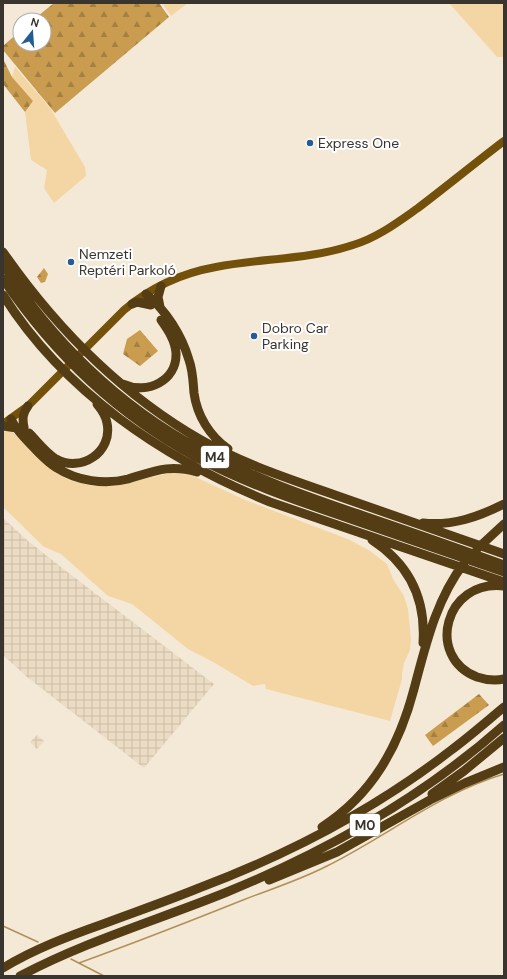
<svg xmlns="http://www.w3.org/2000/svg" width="507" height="979" font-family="'DM Sans',sans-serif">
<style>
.industrial{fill:url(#industrial-grid)}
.green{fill:#f4d6a5}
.forest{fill:url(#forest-firs)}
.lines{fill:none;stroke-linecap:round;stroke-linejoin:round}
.stream{stroke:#b19058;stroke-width:1.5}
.major{stroke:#74510a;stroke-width:8}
.highway{stroke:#543d14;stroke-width:9}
.poi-dot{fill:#245c94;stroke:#fff;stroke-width:1.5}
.labels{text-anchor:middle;stroke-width:4;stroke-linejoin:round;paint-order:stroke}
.shield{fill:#fff;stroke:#74716c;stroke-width:1}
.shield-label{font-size:13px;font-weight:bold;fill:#39342d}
.poi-label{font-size:14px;fill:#39342d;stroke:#fff;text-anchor:start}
</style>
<defs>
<pattern id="industrial-grid" width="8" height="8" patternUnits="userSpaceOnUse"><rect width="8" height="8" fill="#ebdcc3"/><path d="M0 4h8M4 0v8" fill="none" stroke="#cabda8"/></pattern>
<pattern id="forest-firs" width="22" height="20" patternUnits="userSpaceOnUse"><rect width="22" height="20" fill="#c99c50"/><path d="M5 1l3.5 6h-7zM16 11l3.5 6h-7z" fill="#a48043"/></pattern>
</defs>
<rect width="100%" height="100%" fill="#f4e9d7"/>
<path class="industrial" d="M3 518 28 541 66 571 214 684 144 768 27 677 3 655Z
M37 735 44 741 37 749 30 742Z"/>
<path class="green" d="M162 3H188L171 16Z
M449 3H504V57H497Z
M15 67 50 108 85 167 86 176 54 203 44 188 47 170 31 160 25 112 33 101 12 77Z
M6 431H11L16 435 48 467 58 474 69 480 93 486H109L170 473 191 475 243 499 350 540 370 551 387 564 393 579 404 596 408 609 411 639 410 650 404 663 402 674V679L390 721 266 689 265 684 253 686 215 663 188 649 132 604 108 596 61 554 44 547 3 507V433Z"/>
<path class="forest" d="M54 3H159L169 17 55 113 3 50V46L20 31V44H44V20H33Z
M3 59 12 77 33 101 25 112 3 84Z
M44 268 48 274 45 282 41 283 37 277Z
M140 330 158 351 140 366 123 354 127 339Z
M479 694 489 705 433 746 425 735Z"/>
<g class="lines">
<path class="stream" d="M3 926 38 942
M71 959 104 976
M79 963C134 943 188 922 243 900 271 889 300 880 327 866 387 836 440 793 504 774"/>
<path class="major" d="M3 424 28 406 124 310C150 288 182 273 216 267 262 258 308 260 353 245 377 238 398 222 418 208 447 186 475 163 504 141"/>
<path class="highway" d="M3 252C56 328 121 394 201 440 243 464 290 479 335 495 392 515 448 535 504 554
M3 264C51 340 119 406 199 449 251 477 308 497 364 516 411 532 457 548 504 565
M3 279C53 353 118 415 196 457 243 482 292 499 342 516 396 535 450 553 504 572
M146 294C166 310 182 336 189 360 193 371 193 382 194 393 197 416 210 436 228 449
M3 295C64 392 164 459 270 502L504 582
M132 304 137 302 151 305
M160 307 158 297 161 286
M123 384C147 395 177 381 176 353 175 340 168 330 161 320
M11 419C16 431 29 442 38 452 44 458 50 464 57 468 77 481 105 485 128 479 155 471 169 464 197 472
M3 426 17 428
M24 427C22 418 23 413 28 406
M29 433C38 442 46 453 56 459 81 473 113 452 107 423 106 416 102 410 97 404
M423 523C453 526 478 517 504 504
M372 540C409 564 426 599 423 643
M477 549 504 524
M504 586C445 579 425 657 477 677 486 680 495 681 504 679
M432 794 464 771 504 738
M322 827C373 794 399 746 414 689 426 644 436 600 464 563
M269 880 337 852 430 800 465 783 504 767
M3 968C34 949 69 936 103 924 135 912 167 901 199 888 289 854 374 810 450 751 469 737 486 722 504 707
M20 976C86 941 158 920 227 892 327 851 423 797 504 725"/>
</g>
<g class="poi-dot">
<circle cx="310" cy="143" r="4"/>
<circle cx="71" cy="262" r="4"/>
<circle cx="254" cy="336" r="4"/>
</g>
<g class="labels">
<g class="shield">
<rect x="201" y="446" width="28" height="22" rx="3"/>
<rect x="350" y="814" width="30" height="22" rx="3"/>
</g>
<g class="shield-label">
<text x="215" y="462">M4</text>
<text x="365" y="830">M0</text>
</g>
<g class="poi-label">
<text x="318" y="148">Express One</text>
<text x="79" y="259">Nemzeti<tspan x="79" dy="16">Reptéri Parkoló</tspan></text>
<text x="262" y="333">Dobro Car<tspan x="262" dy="16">Parking</tspan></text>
</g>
</g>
<rect width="507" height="979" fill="none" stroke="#39342d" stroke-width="8"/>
<g transform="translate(32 32) rotate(17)"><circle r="19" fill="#ffffff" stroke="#b0aeab"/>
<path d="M0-3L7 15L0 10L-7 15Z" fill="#245c94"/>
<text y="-6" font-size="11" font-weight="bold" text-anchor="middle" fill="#39342d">N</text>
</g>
</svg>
